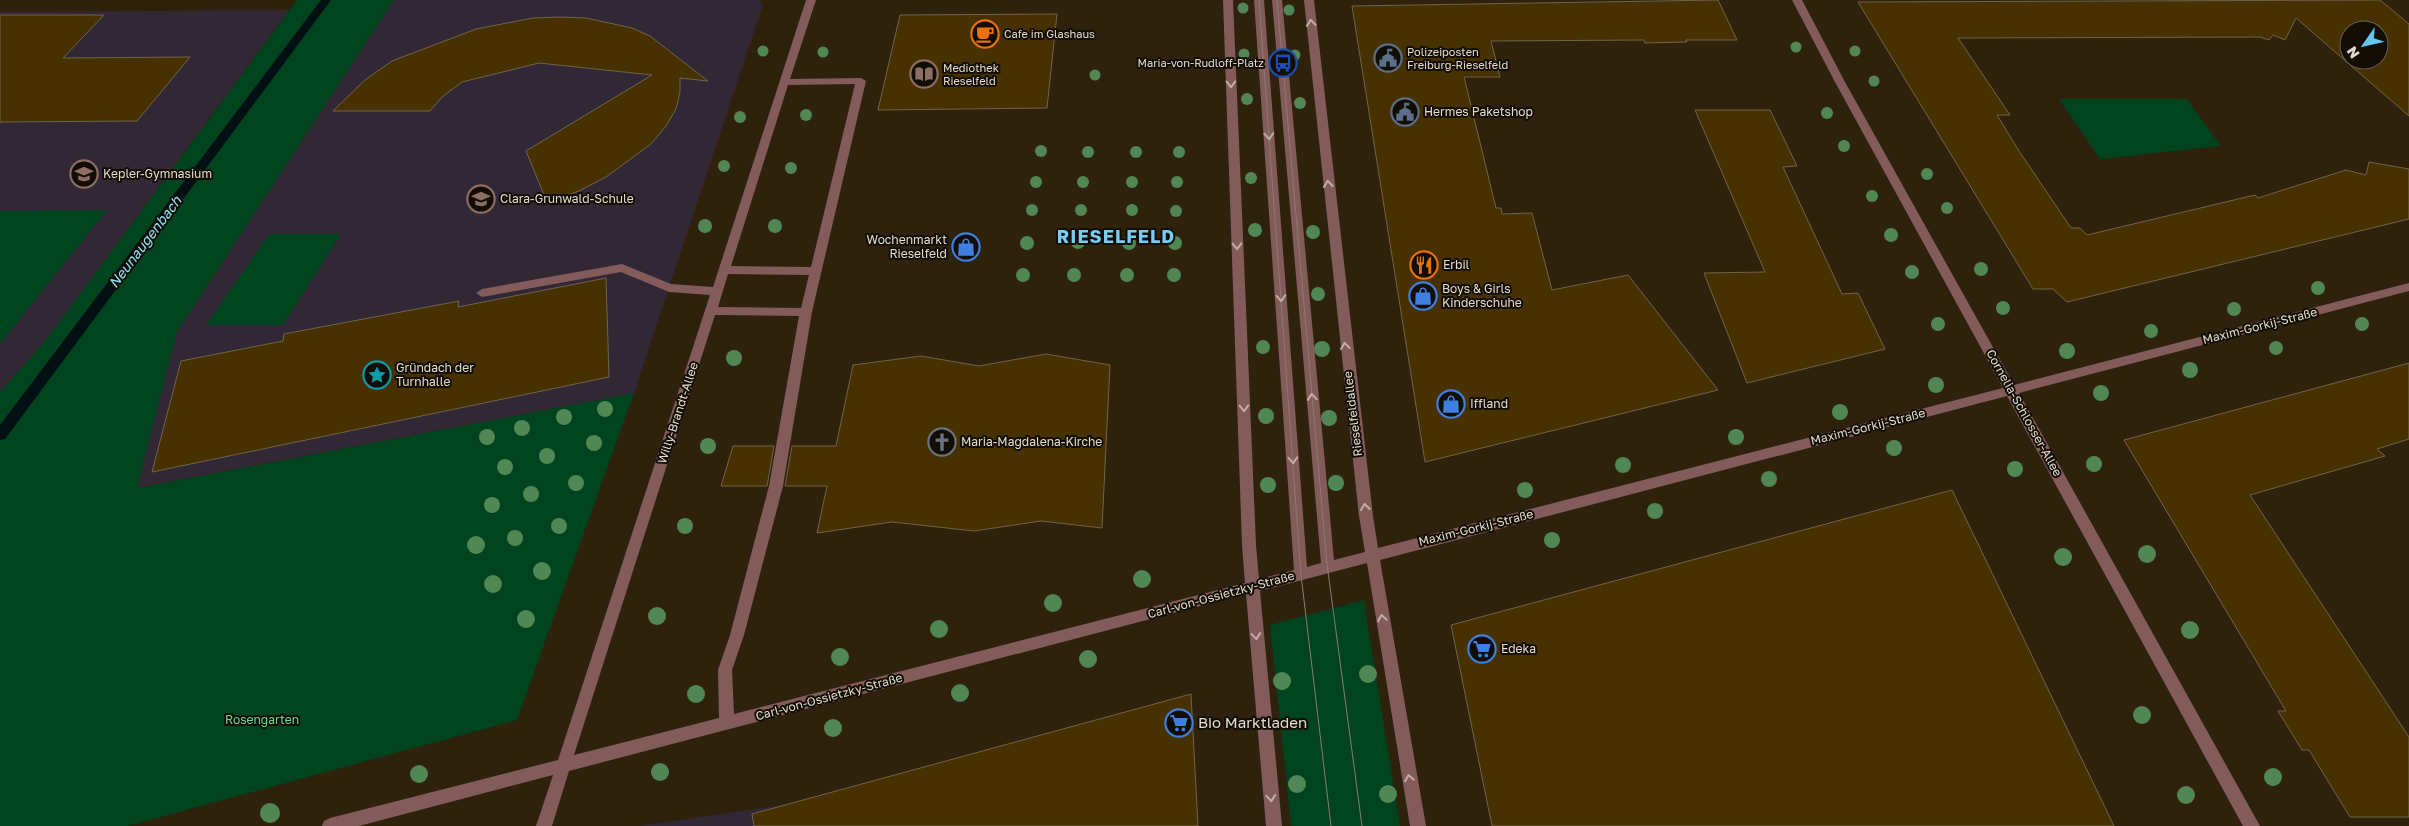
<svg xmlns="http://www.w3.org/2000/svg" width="2409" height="826" font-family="'Golos Text',sans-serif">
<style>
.education{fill:#322735}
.green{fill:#00431f}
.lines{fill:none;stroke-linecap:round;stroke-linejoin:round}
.stream{fill:#021014;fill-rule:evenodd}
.building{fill:#483100;stroke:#71644c;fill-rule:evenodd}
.minor{fill:#835b5b;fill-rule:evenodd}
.tram{stroke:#877e6c;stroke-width:1}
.tree{fill:#508755}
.oneway{stroke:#c1afa6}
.labels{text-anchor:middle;stroke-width:4;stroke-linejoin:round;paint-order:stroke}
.far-poi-label{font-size:11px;fill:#e3dcce;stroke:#120d05;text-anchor:start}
.poi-label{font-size:12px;fill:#e3dcce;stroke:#120d05;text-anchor:start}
.street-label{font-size:12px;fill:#e3dcce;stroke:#120d05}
.park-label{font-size:12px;fill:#6cda91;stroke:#120d05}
.water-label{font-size:14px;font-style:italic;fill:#8fe6fa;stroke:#120d05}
.near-poi-label{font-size:15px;fill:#e3dcce;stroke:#120d05;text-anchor:start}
.district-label{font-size:18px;font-weight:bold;letter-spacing:1px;fill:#77cdf4;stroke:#120d05}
</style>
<rect width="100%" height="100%" fill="#2e220c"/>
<path class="education" d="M394 0H760L763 4 634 393 136 488 177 332Z
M289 10 49 336 0 392V12Z
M789 804 791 826H638Z"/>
<path class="green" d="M297 0H394L177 332 137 488 634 393 517 720 128 826H0V392L49 336Z
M2059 99H2187L2221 146 2100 159Z
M107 210 0 344V211Z
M269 234H341L283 325H206Z
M1364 600 1400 826H1291L1270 625Z"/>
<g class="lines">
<path class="stream" d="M321 0H331L5 439 0 440V425Z"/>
</g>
<path class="building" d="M1718 0 1737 40H1686L1687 42 1645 43 1644 40 1491 41 1500 77H1464L1496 208H1501L1502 214 1532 213 1552 290 1628 275 1718 390 1425 462 1352 6Z
M2380 0 2409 24V116L2296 18 2285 40 2273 35 2269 40 2260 37 1958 38 2010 115H1997L2019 151 2071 228H2080L2087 235 2255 195 2258 198 2346 170 2366 175 2369 162 2409 169V219L2067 302 2053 289H2033L1858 2ZM2349 30H2379V60H2349Z
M1057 14 1047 108 878 110 900 15Z
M0 15H104L63 58 190 57 137 121 0 122Z
M560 17 586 18 632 28 650 36 708 81 680 78V92L676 109 666 126 651 144 606 177 579 191 547 202 526 151 652 75 539 63 462 82 442 97 430 111H333L365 80 392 61 476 29 533 18Z
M1695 110H1770L1797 166 1783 167 1842 294 1858 293 1885 349 1747 383 1704 273 1765 272Z
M606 278 609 377 152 472 181 361 283 341 284 334 459 301 458 307Z
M1046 354 1110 365 1102 528 1041 521 974 531 892 522 817 533 827 486H785L792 446H836L853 365 921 356 979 366Z
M2409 363V439L2377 449 2385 456 2250 495 2409 737V817H2350L2309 750H2302L2278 711H2286L2124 440Z
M733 446H774L767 486H721Z
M1952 490 2114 826H1492L1451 625Z
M1191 694 1198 826H754L752 814Z"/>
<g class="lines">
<path class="minor" d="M806 0H816L790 79 861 78 866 81 812 312 783 486 744 635 732 670 734 714 1245 583 1242 545 1223 0H1233L1256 545 1259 579 1294 570 1254 0H1264L1307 567 1321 563 1272 0H1282L1334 560 1365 552 1359 516 1304 0H1314L1373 516 1378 548 2003 388 1835 82 1792 0H1802L1845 82 2014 385 2409 283V291L2019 393 2260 826H2243L2007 396 1380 560 1426 826H1410L1367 563 1260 591 1282 826H1266L1246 594 569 771 552 826H536L553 775 359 826H322L324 821 330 818 558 760 710 295 669 292 621 272 482 297 476 293 482 289 622 264 671 284 713 287ZM855 84 811 267 731 266 788 85ZM728 274 809 275 801 308 718 307ZM715 315 799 316 769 486 730 635 718 670 719 718 574 755Z"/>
<path class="tram" d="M1259 0 1301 575 1331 826
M1277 0 1327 564 1362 826"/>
</g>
<g class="tree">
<circle cx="1243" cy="8" r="5.5"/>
<circle cx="1289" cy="10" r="5.5"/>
<circle cx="1796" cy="47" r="5.5"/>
<circle cx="763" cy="51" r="5.5"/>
<circle cx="1855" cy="51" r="5.5"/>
<circle cx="823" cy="52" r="5.5"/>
<circle cx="1244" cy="54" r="5.5"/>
<circle cx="1295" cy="55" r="5.5"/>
<circle cx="1095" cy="75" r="5.5"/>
<circle cx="1874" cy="81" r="5.5"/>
<circle cx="1247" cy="99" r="6"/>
<circle cx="1300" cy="103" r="6"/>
<circle cx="1827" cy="113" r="6"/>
<circle cx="806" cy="115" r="6"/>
<circle cx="740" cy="117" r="6"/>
<circle cx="1844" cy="146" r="6"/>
<circle cx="1041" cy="151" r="6"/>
<circle cx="1088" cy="152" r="6"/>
<circle cx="1136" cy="152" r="6"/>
<circle cx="1179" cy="152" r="6"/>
<circle cx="724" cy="166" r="6"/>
<circle cx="791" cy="168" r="6"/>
<circle cx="1927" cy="174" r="6"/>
<circle cx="1251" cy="178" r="6"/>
<circle cx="1036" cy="182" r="6"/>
<circle cx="1083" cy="182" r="6"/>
<circle cx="1132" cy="182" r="6"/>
<circle cx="1177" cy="182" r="6"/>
<circle cx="1872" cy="196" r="6"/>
<circle cx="1947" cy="208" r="6"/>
<circle cx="1032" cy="210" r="6"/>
<circle cx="1081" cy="210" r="6"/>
<circle cx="1132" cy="210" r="6"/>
<circle cx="1176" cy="211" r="6"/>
<circle cx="705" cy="226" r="7"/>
<circle cx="775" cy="226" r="7"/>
<circle cx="1255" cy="230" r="7"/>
<circle cx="1313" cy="232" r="7"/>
<circle cx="1891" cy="235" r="7"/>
<circle cx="1078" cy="242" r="7"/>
<circle cx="1027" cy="243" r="7"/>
<circle cx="1129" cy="243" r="7"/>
<circle cx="1175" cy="243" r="7"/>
<circle cx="1981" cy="269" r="7"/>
<circle cx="1912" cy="272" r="7"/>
<circle cx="1023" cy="275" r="7"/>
<circle cx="1074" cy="275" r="7"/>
<circle cx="1127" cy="275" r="7"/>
<circle cx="1174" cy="275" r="7"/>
<circle cx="2318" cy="288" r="7"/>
<circle cx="1318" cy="294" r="7"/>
<circle cx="2003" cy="308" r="7"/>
<circle cx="2234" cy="309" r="7"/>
<circle cx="1938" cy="324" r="7"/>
<circle cx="2362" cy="324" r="7"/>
<circle cx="2151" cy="331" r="7"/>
<circle cx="1263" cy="347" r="7"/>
<circle cx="2276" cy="348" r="7"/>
<circle cx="1322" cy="349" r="8"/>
<circle cx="2067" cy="351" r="8"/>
<circle cx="734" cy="358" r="8"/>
<circle cx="2190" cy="370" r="8"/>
<circle cx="1936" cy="385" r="8"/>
<circle cx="2101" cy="393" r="8"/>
<circle cx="605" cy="409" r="8"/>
<circle cx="1840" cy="412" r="8"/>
<circle cx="1266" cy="416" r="8"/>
<circle cx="564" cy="417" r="8"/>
<circle cx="1329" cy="418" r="8"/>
<circle cx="522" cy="428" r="8"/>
<circle cx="487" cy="437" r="8"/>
<circle cx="1736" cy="437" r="8"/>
<circle cx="594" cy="443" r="8"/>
<circle cx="708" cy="446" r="8"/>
<circle cx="1894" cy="448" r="8"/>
<circle cx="547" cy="456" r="8"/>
<circle cx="2094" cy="464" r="8"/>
<circle cx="1623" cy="465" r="8"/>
<circle cx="505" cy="467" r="8"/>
<circle cx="2015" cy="469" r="8"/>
<circle cx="1769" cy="479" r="8"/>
<circle cx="576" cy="483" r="8"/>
<circle cx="1336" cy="483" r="8"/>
<circle cx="1268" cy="485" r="8"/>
<circle cx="1525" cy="490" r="8"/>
<circle cx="531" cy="494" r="8"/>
<circle cx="492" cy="505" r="8"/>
<circle cx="1655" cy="511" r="8"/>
<circle cx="559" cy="526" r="8"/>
<circle cx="685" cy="526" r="8"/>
<circle cx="515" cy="538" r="8"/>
<circle cx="1552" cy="540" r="8"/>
<circle cx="476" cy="545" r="9"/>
<circle cx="2147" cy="554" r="9"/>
<circle cx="2063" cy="557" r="9"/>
<circle cx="542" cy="571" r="9"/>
<circle cx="1142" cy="579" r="9"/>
<circle cx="493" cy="584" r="9"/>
<circle cx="1053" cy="603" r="9"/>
<circle cx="657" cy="616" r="9"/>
<circle cx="526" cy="619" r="9"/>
<circle cx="939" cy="629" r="9"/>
<circle cx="2190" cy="630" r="9"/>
<circle cx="840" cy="657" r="9"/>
<circle cx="1088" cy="659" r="9"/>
<circle cx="1368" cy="674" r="9"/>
<circle cx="1282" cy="681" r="9"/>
<circle cx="960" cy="693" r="9"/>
<circle cx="696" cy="694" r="9"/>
<circle cx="2142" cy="715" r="9"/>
<circle cx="833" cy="728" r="9"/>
<circle cx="660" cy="772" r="9"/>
<circle cx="419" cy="774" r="9"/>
<circle cx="2273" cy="777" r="9"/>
<circle cx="1297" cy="784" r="9"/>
<circle cx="1388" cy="794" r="9"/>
<circle cx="2186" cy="795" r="9"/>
<circle cx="270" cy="813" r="10"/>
</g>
<defs><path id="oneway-chevron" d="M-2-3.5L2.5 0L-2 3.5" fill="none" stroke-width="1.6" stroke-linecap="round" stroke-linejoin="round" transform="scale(1.25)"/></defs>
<g class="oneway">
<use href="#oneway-chevron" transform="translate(1311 23) rotate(-96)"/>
<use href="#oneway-chevron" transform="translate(1231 84) rotate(88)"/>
<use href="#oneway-chevron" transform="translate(1269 136) rotate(86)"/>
<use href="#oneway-chevron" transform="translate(1328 184) rotate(-96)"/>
<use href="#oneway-chevron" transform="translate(1237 246) rotate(88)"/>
<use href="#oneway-chevron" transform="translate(1281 298) rotate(86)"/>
<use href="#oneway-chevron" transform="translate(1345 346) rotate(-96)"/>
<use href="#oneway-chevron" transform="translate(1312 397) rotate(-95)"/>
<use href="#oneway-chevron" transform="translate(1244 408) rotate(88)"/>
<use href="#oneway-chevron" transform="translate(1293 460) rotate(86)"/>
<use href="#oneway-chevron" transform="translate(1365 507) rotate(-97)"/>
<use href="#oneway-chevron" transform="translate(1382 618) rotate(-100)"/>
<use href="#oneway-chevron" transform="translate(1256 636) rotate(85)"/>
<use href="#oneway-chevron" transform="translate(1409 778) rotate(-100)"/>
<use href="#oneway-chevron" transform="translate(1271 798) rotate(85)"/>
</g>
<defs>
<g id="cafe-ring" transform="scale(1.4375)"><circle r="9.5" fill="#120d05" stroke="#e8710a" stroke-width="1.5"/><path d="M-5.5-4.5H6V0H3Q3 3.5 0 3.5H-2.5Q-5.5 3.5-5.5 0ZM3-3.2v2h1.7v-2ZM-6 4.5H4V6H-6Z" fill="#e8710a"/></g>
<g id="civic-ring" transform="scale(1.4375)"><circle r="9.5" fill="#120d05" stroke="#5c6f8a" stroke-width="1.5"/><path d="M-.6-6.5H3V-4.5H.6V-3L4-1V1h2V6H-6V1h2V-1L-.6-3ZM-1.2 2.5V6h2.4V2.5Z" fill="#5c6f8a"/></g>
<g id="bus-ring" transform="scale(1.4375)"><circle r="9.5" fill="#120d05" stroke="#1a4fb4" stroke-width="1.5"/><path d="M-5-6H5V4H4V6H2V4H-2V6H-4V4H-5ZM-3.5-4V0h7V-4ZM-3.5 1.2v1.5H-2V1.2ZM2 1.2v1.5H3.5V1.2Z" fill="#1a4fb4"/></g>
<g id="library-ring" transform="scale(1.4375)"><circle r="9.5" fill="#120d05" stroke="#8d6e63" stroke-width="1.5"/><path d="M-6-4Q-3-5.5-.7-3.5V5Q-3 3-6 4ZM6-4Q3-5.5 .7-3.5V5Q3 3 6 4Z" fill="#8d6e63"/></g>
<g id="school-ring" transform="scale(1.4375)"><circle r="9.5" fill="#120d05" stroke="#8d6e63" stroke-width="1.5"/><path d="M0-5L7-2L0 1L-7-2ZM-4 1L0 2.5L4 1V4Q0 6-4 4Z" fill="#8d6e63"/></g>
<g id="shop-ring" transform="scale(1.4375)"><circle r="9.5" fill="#120d05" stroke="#3f7fe0" stroke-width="1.5"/><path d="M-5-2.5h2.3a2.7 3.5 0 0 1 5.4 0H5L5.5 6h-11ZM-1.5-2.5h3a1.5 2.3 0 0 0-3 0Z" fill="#3f7fe0"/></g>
<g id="restaurant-ring" transform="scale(1.4375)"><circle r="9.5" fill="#120d05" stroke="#e8710a" stroke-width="1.5"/><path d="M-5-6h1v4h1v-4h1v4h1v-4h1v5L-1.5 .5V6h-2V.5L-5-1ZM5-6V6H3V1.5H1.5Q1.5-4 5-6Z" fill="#e8710a"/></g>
<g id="sight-ring" transform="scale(1.4375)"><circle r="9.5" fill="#120d05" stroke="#0f9aa8" stroke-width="1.5"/><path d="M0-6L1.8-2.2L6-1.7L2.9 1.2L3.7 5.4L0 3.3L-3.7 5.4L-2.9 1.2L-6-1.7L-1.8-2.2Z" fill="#0f9aa8"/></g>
<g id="church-ring" transform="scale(1.4375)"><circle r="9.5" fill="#120d05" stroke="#6b7280" stroke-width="1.5"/><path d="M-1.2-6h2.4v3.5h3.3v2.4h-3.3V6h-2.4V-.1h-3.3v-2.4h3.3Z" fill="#6b7280"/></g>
<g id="supermarket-ring" transform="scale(1.4375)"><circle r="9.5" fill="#120d05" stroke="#3f7fe0" stroke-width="1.5"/><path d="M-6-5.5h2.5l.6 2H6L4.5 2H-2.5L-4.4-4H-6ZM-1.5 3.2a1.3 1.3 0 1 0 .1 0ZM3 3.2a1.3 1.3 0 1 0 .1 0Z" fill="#3f7fe0"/></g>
</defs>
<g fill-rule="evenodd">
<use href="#cafe-ring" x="985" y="34"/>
<use href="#civic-ring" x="1388" y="58"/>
<use href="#bus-ring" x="1283" y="63"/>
<use href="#library-ring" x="924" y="74"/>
<use href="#civic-ring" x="1405" y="112"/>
<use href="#school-ring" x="84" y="174"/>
<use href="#school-ring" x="481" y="199"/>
<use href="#shop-ring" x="966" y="247"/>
<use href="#restaurant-ring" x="1424" y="265"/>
<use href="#shop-ring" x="1423" y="296"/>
<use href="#sight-ring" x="377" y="375"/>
<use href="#shop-ring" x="1451" y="404"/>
<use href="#church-ring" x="942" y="442"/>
<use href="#supermarket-ring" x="1482" y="649"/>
<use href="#supermarket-ring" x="1179" y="723"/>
</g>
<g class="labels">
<g class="far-poi-label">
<text x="1004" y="38">Cafe im Glashaus</text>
<text x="1407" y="56">Polizeiposten<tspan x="1407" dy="13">Freiburg-Rieselfeld</tspan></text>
<text x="1264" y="67" text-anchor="end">Maria-von-Rudloff-Platz</text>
<text x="943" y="72">Mediothek<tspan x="943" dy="13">Rieselfeld</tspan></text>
</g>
<g class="poi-label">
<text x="1424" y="116">Hermes Paketshop</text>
<text x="103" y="178">Kepler-Gymnasium</text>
<text x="500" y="203">Clara-Grunwald-Schule</text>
<text x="947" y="244" text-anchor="end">Wochenmarkt<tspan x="947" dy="14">Rieselfeld</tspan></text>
<text x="1443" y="269">Erbil</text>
<text x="1442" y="293">Boys &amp; Girls<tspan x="1442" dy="14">Kinderschuhe</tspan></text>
<text x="396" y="372">Gründach der<tspan x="396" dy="14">Turnhalle</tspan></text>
<text x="1470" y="408">Iffland</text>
<text x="961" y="446">Maria-Magdalena-Kirche</text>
<text x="1501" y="653">Edeka</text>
</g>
<g class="street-label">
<text transform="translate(2260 326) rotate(-14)" y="4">Maxim-Gorkij-Straße</text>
<text transform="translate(678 413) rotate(-72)" y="4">Willy-Brandt-Allee</text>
<text transform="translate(2024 413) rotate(61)" y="4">Cornelia-Schlosser-Allee</text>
<text transform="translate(1353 414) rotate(-97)" y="4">Rieselfeldallee</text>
<text transform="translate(1868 427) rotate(-14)" y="4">Maxim-Gorkij-Straße</text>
<text transform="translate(1476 528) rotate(-14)" y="4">Maxim-Gorkij-Straße</text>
<text transform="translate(1221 595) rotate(-15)" y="4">Carl-von-Ossietzky-Straße</text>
<text transform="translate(829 697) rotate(-15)" y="4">Carl-von-Ossietzky-Straße</text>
</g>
<g class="park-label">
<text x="262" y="724">Rosengarten</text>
</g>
<g class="water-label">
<text transform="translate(145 242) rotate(-53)" y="5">Neunaugenbach</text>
</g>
<g class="near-poi-label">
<text x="1198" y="728">Bio Marktladen</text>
</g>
<g class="district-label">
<text x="1116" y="243">RIESELFELD</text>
</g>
</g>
<g transform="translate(2364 45) rotate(236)"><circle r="24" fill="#120d05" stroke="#666055"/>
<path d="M0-4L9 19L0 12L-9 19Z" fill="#65c5ee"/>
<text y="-8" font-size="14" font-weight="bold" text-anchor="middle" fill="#e3dcce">N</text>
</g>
</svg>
